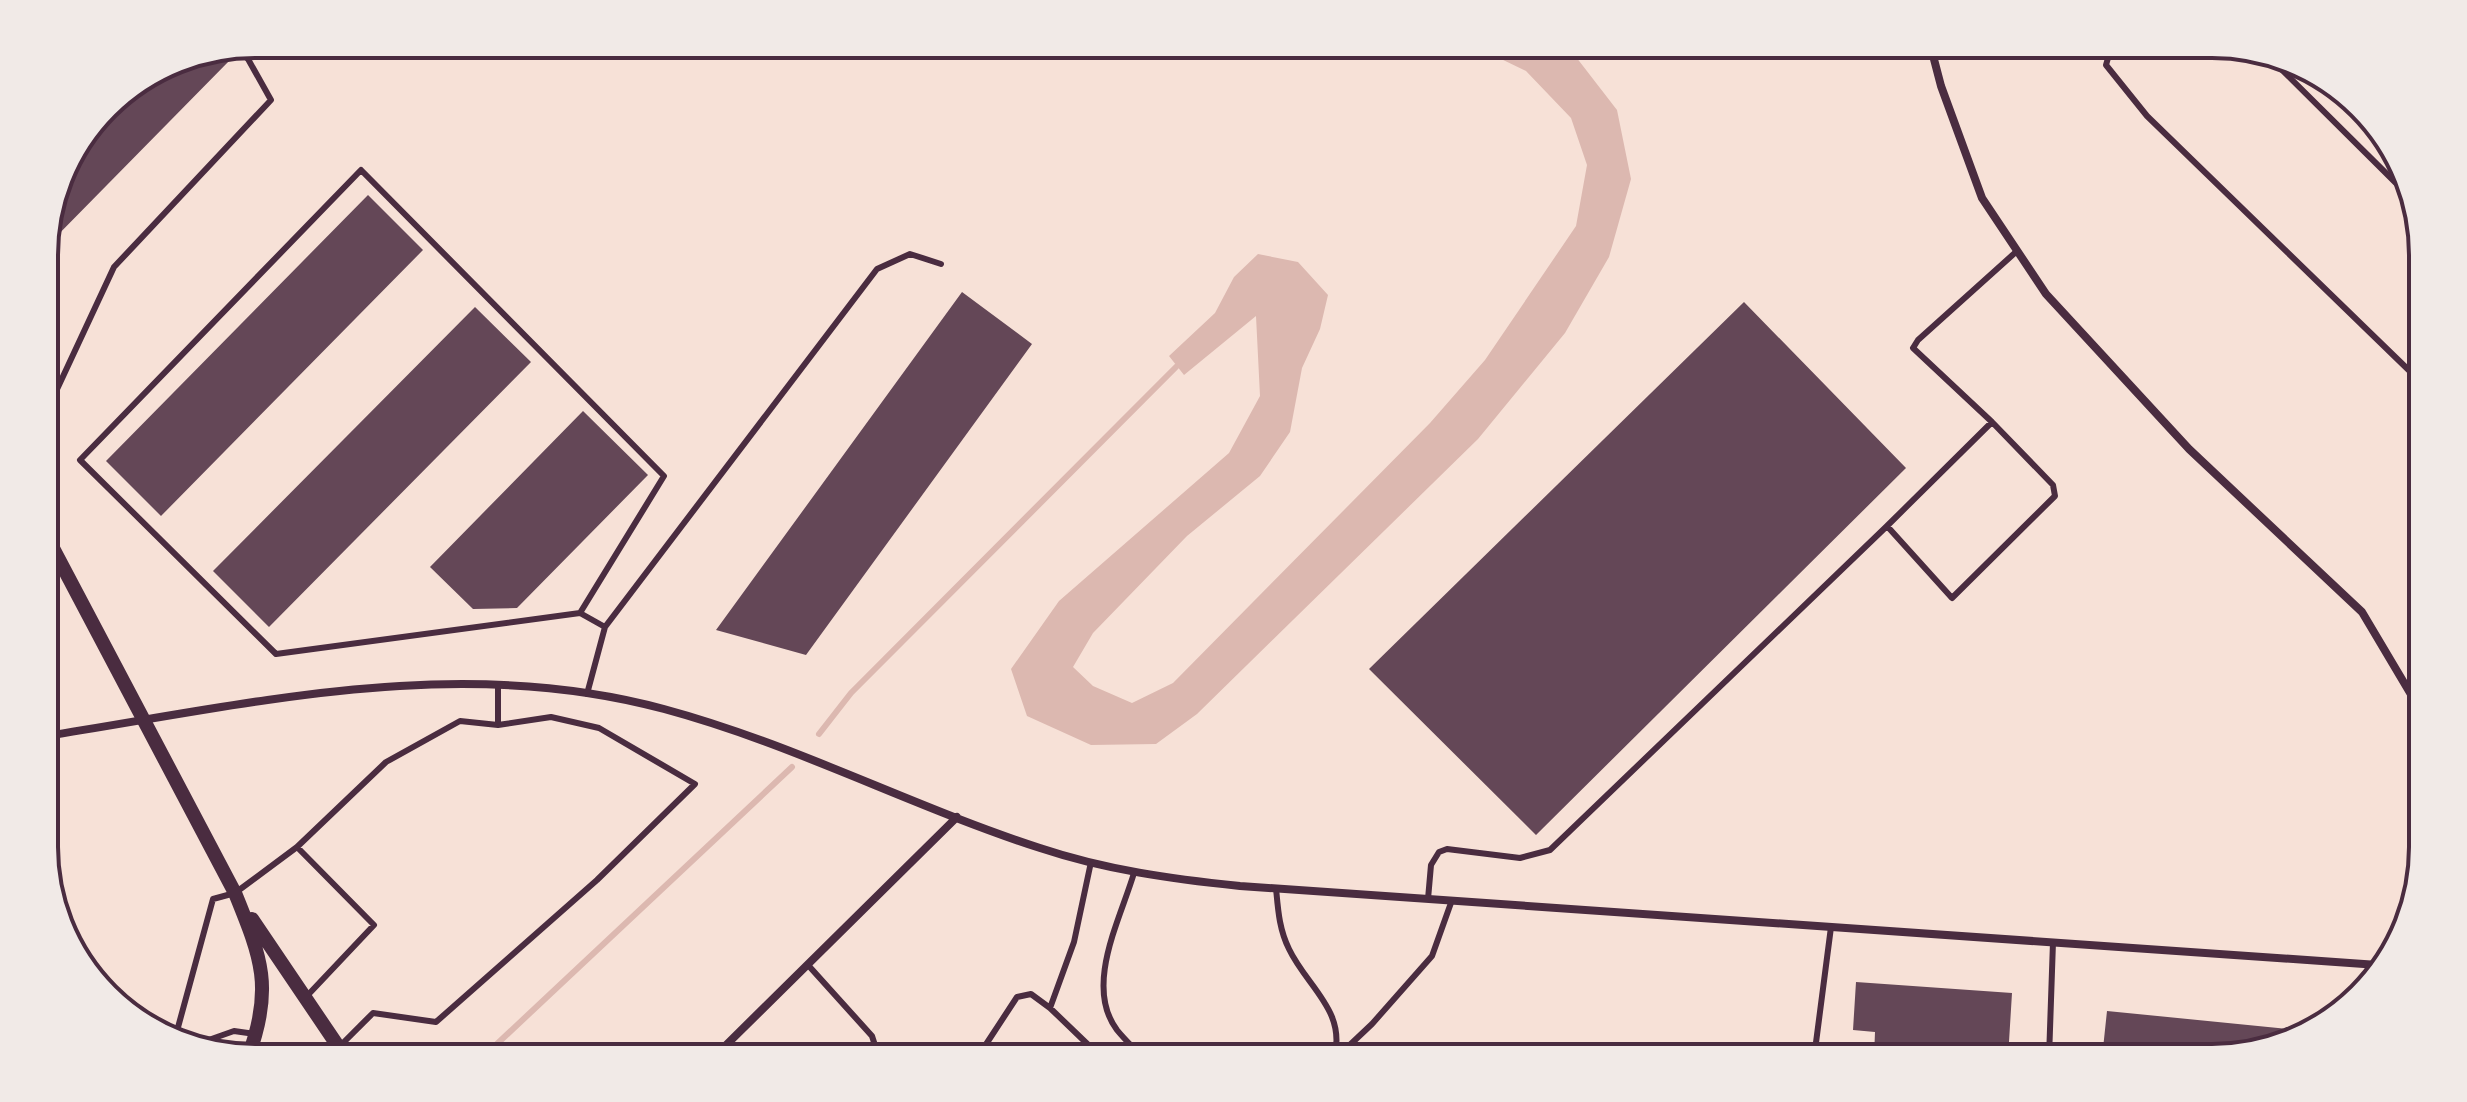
<svg xmlns="http://www.w3.org/2000/svg" width="2467" height="1102" font-family="'Open Sans',sans-serif">
<style>
.water{fill:#dcb8b0}
.lines{fill:none;stroke-linecap:round;stroke-linejoin:round}
.stream{stroke:#dcb8b0;stroke-width:6}
.building{fill:#644757}
.service{stroke:#4a2c40;stroke-width:6}
.minor{stroke:#4a2c40;stroke-width:8}
.tertiary{stroke:#4a2c40;stroke-width:14}
.rim{fill:none;stroke:#4a2c40;stroke-width:4}
</style>
<rect width="100%" height="100%" fill="#f7e1d7"/>
<path class="water" d="M1470 44H1566L1617 110 1631 179 1609 257 1565 333 1478 439 1197 714 1156 744 1091 745 1027 716 1011 669 1059 601 1229 453 1260 396 1256 316 1184 375 1169 356 1215 313 1234 277 1258 254 1298 262 1328 295 1320 329 1302 368 1290 432 1260 476 1187 536 1093 633 1073 667 1093 686 1132 703 1173 683 1430 423 1485 360 1576 226 1587 165 1571 118 1526 71Z"/>
<g class="lines">
<path class="stream" d="M819 734 851 693 1176 367
M482 1058 792 767"/>
</g>
<path class="building" d="M221 51 230 60 45 248 66 161 116 97 175 60Z
M368 195 423 250 161 516 106 461Z
M962 292 1032 344 806 655 716 630Z
M1744 302 1906 468 1536 835 1369 669Z
M475 307 531 362 269 627 213 571Z
M583 411 648 475 517 608 473 609 430 567Z
M1856 982 2012 993 2008 1058H1874L1875 1032 1853 1030Z
M2107 1011 2299 1030 2225 1058H2102Z"/>
<g class="lines">
<path class="service" d="M2112 44 2106 65 2147 116 2422 383
M2267 55 2407 194
M361 170 664 476 580 613 276 654 80 460Z
M45 415 114 267 271 100 248 59 236 48
M1992 422 2053 485 2055 496 1952 598 1887 526 1992 422 1913 348 1918 340 2017 251
M580 613 605 627
M498 684V725
M587 694 605 627 877 269 910 254 941 264
M297 847 374 925 306 997
M1134 873C1120 920 1084 986 1117 1030 1125 1040 1135 1049 1143 1058
M1276 888C1278 909 1279 929 1289 949 1307 987 1347 1011 1334 1058
M1428 899 1431 865 1439 852 1447 849 1520 858 1550 850 1887 526
M808 965 872 1036 879 1058
M1050 1008 1102 1058
M140 1015 203 1042 234 1031 255 1034
M177 1031 213 899 235 893 297 847 386 762 460 721 498 725 551 717 599 728 695 784 597 880 436 1022 373 1013 339 1047
M977 1058 1017 997 1031 994 1050 1008 1074 942 1091 862
M1336 1058 1372 1024 1432 956 1452 900
M1814 1058 1831 927
M2049 1058 2053 942"/>
<path class="minor" d="M1930 44 1941 86 1982 198 2046 294 2189 449 2362 612 2422 713 2423 722
M46 736C250 704 458 653 664 709 794 744 913 807 1040 848 1106 870 1172 879 1240 886L2378 965
M713 1058 957 817"/>
<path class="tertiary" d="M45 533 235 893C261 957 274 988 248 1057
M252 919 346 1058"/>
</g>
<path d="M0 0H2467V1102H0ZM255 58H2212A197 197 0 0 1 2409 255V847A197 197 0 0 1 2212 1044H255A197 197 0 0 1 58 847V255A197 197 0 0 1 255 58Z" fill="#f1eae7" fill-rule="evenodd"/>
<path class="rim" d="M255 58H2212A197 197 0 0 1 2409 255V847A197 197 0 0 1 2212 1044H255A197 197 0 0 1 58 847V255A197 197 0 0 1 255 58Z"/>
</svg>
